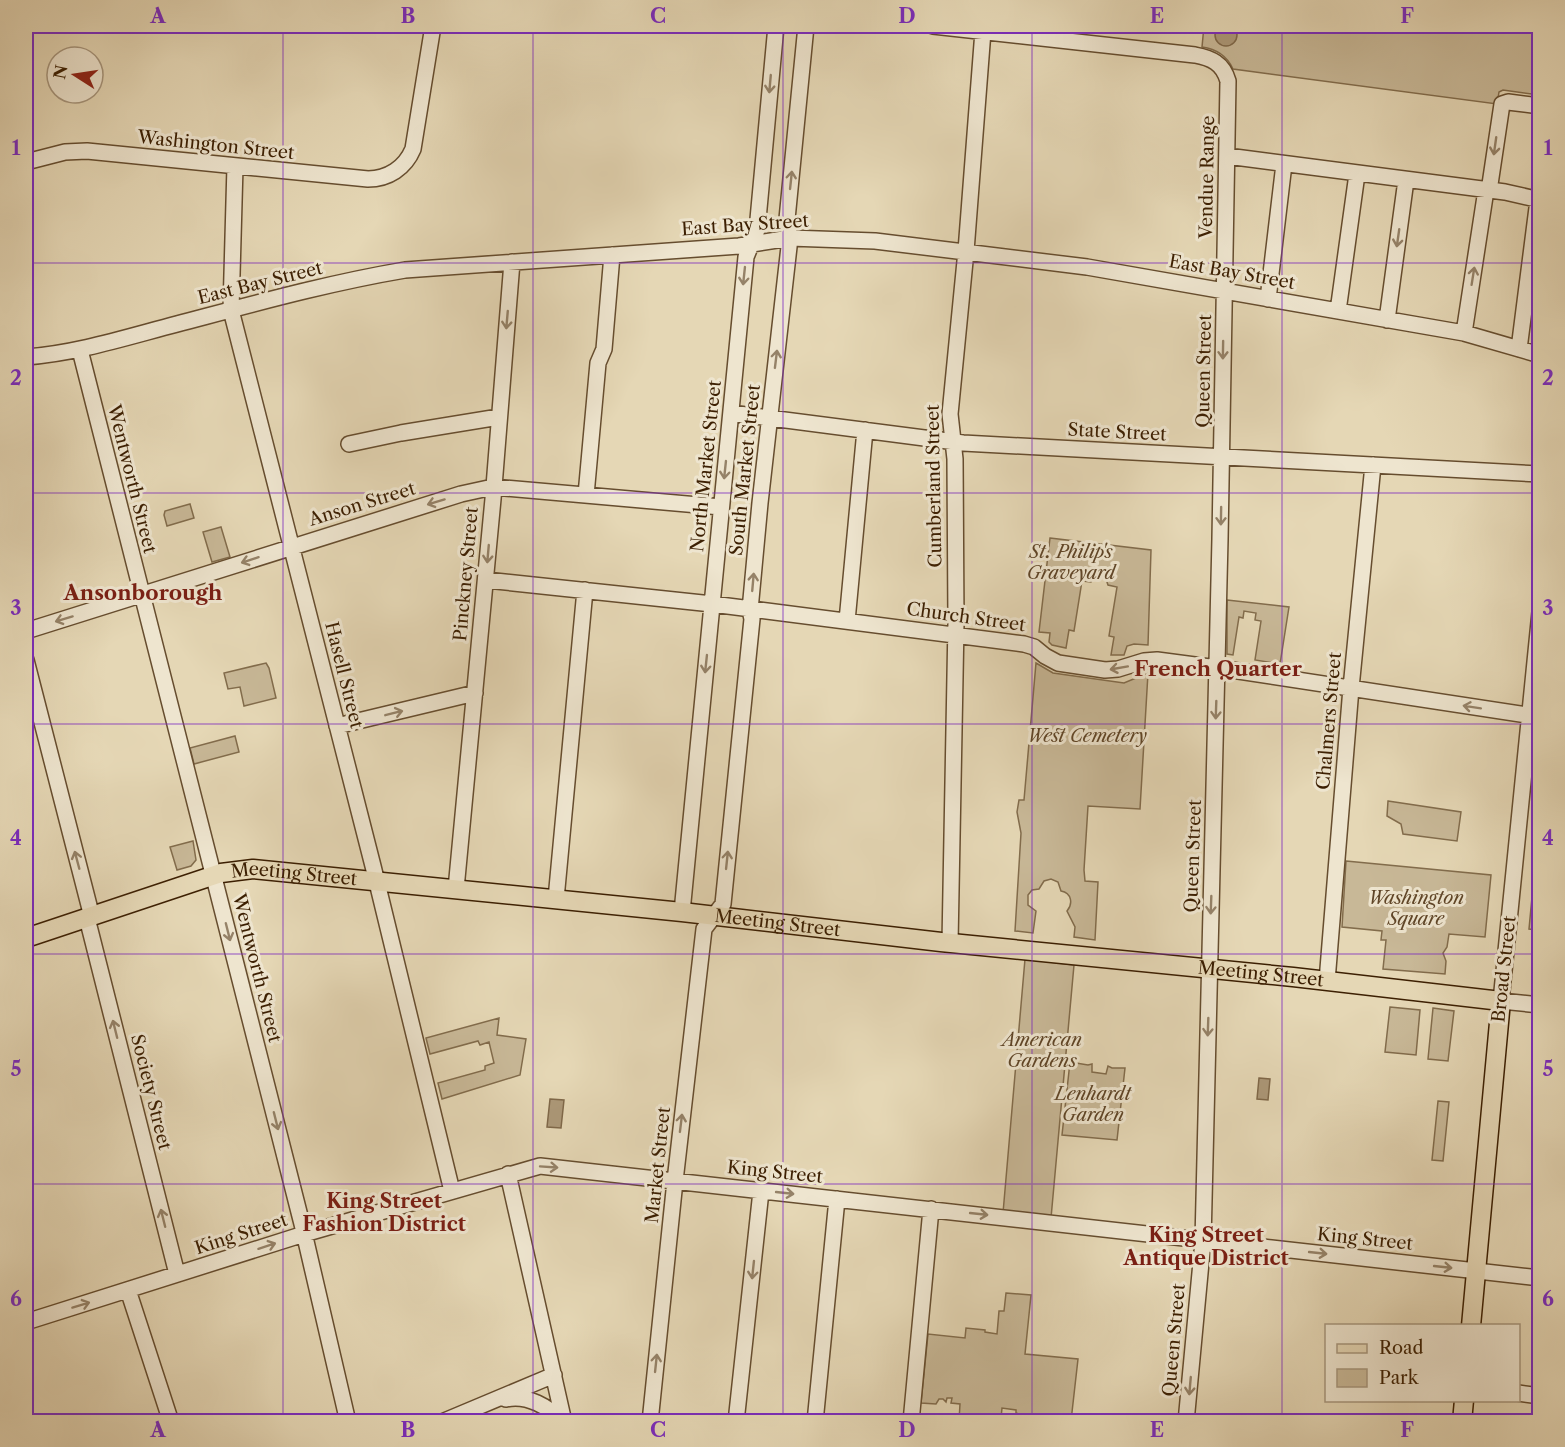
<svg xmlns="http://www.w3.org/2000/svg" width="1565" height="1447" font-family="'Libre Caslon Text',serif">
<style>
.green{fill:#c8b897;stroke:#826c4c;stroke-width:1.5}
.water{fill:#ac9878;stroke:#7f6849;stroke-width:1.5}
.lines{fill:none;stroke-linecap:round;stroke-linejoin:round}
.minor-casing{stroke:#664d2f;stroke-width:18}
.major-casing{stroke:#3c1f02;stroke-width:21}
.minor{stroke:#eee5cf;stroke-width:15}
.major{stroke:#e5d7b5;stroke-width:18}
.oneway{stroke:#958268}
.grid{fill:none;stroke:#7b2cbf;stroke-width:1.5;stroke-opacity:0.55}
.labels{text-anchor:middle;stroke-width:6;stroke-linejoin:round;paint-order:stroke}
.street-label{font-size:18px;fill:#3c1f02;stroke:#eee5cf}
.park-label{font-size:18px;font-style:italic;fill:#5f4527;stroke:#eee5cf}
.neighbourhood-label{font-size:20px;font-weight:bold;fill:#7a1f14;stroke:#eee5cf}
.quarter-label{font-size:21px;font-weight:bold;fill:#7a1f14;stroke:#eee5cf}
.neatline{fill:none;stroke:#7b2cbf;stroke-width:2}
.grid-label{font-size:20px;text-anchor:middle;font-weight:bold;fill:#7b2cbf}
</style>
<rect width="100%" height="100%" fill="#e5d7b5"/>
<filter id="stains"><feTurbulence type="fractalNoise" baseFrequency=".00333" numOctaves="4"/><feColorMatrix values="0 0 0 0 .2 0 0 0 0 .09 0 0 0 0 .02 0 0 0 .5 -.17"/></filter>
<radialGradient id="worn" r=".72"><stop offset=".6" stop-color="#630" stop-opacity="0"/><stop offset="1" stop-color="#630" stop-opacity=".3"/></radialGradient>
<path class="green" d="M1204 26H1539V95L1503 90 1499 92 1497 104 1233 69C1227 56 1217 49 1202 47Z
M190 504 194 518 167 526 164 515 165 511Z
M221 527 230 557 212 562 203 532Z
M1050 538 1151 550 1148 645 1134 644 1127 646 1124 655H1111L1114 637 1109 636 1117 587 1108 585 1106 579 1100 576 1095 577 1091 582 1082 581 1074 631 1069 630 1066 648 1052 645 1049 642 1050 633 1039 632Z
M1227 600 1289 607 1280 664 1255 660 1261 621 1255 620 1256 613 1244 611 1243 618 1239 617 1233 655 1227 654Z
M266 663 269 668 276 698 244 706 240 687 228 689 224 673Z
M1036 663 1053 673 1124 683 1148 673 1140 809 1088 806 1084 870 1085 881 1098 882 1095 940 1074 937 1075 927 1067 911C1073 904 1072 893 1061 891L1058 882 1051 879 1044 881 1039 889 1032 890 1028 895V905L1036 911 1033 933 1015 931 1021 833 1017 812 1019 800H1024Z
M235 736 239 752 194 764 190 748Z
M1388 801 1461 812 1457 841 1403 834 1401 824 1387 816Z
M193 841 196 860 191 866 177 870 170 847Z
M1346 861 1491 875 1485 937 1449 934 1447 947 1443 953 1446 961 1445 974 1383 969 1386 940H1381L1382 931 1342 927Z
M1532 897H1539V926L1536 925V930L1529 929Z
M1025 959 1074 965 1051 1218 1003 1213Z
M1390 1007 1420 1010 1416 1055 1385 1052Z
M1433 1008 1454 1011 1448 1061 1428 1059Z
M499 1018 497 1035 526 1039 520 1075 442 1099 438 1083 485 1070V1066L494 1063 489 1042 480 1045 478 1041 430 1054 426 1038Z
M1070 1062 1088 1065 1092 1064V1072L1106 1074 1108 1066 1112 1068H1125L1117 1140 1062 1135Z
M1438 1101 1449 1102 1443 1161 1432 1160Z
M1006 1293 1031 1295 1025 1354 1078 1359 1071 1421 1015 1420 1016 1418H1019V1414L1016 1413V1410L1002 1408 1001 1418 994 1417 993 1421H959L960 1404 951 1403 952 1398H947L946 1402 943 1399H939L936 1404 921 1403 928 1334 965 1338 966 1328 985 1330V1332L997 1334 999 1311H1004Z"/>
<path class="water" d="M1215 35a11 11 0 1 1 22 0a11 11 0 1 1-22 0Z
M1259 1078 1270 1079 1268 1100 1257 1099Z
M550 1099 564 1100 561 1128 547 1127Z"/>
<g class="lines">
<g class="minor-casing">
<path id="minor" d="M933 26 1195 55C1211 58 1223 63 1228 81L1220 539 1203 1241 1186 1422
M1227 156 1505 192 1540 200
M26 162 65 152 87 151 368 179C388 179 405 168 413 149L433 26
M235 166 231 310 373 866 452 1191
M1489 191 1502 104 1508 102 1540 106
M1268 299 1284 164
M1338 311 1357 174
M1387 320 1406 180
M1464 333 1486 190
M1519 349 1538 200
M80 350 302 1224 348 1422
M26 357C78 353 127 337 177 324 253 304 328 283 405 270L739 246 790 238 875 241 1087 267 1464 333 1540 355
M731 413 963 443 1540 474
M349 444 401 433 499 417
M586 495 598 363 604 349 612 255
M486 580 712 604 1024 644 1034 647 1045 656 1058 663 1105 670 1118 669 1144 661 1157 660 1225 669 1540 717
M1540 612 1501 1001 1540 1005
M847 621 865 430
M26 631 461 494 493 487 721 507
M26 660 92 917
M337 726 475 693
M456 889 493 499 512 262
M556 899 585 590
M682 912 746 257 757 230 776 26
M87 918 177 1274
M950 943 956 623 955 459 950 414 966 251 983 31
M1327 981 1351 688 1373 465
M508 1174 564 1422
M128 1290 171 1422
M26 1322 304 1234 540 1166 1540 1278
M1518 1393 1540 1396
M506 1399C527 1394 549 1407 563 1422
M442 1422 554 1375
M650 1422 675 1181 704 929 723 904 752 619 750 610 760 503 790 238 787 219 806 26
M736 1422 761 1191
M815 1422 837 1199
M911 1422 931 1209"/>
</g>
<g class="major-casing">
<g id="major">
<path id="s1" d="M26 938 221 873 253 869 682 912 941 942 1293 977 1501 1001 1471 1326"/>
<path d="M1462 1422 1464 1400"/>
</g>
</g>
<use href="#minor" class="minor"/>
<use href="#major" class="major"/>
</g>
<defs><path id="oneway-shaft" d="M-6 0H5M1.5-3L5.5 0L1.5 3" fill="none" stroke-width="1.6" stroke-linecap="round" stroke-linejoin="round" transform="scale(1.5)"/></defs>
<g class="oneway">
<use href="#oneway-shaft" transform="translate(770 84) rotate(95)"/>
<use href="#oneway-shaft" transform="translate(1495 146) rotate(98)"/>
<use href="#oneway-shaft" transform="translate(791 180) rotate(-84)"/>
<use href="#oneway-shaft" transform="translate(1398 238) rotate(98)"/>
<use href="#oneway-shaft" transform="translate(744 276) rotate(96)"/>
<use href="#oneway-shaft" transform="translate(1473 276) rotate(-81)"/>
<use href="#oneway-shaft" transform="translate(507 320) rotate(95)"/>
<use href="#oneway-shaft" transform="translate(1223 350) rotate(91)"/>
<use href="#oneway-shaft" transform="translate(776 359) rotate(-83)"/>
<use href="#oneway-shaft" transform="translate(725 470) rotate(96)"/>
<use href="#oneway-shaft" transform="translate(436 502) rotate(163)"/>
<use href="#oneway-shaft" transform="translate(1221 516) rotate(91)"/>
<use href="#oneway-shaft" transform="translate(488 554) rotate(95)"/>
<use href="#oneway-shaft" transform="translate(250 560) rotate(162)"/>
<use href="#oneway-shaft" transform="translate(753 582) rotate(-85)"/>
<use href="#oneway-shaft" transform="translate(64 619) rotate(163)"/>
<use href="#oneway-shaft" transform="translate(706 664) rotate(96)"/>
<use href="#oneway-shaft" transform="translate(1119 668) rotate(170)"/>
<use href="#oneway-shaft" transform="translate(1472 707) rotate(-171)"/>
<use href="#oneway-shaft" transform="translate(1216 710) rotate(92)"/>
<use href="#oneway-shaft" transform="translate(394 713) rotate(-14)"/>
<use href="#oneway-shaft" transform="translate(77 860) rotate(-105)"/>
<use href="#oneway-shaft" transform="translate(727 860) rotate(-84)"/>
<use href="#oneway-shaft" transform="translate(1211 905) rotate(92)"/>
<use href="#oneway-shaft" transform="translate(228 932) rotate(76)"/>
<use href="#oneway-shaft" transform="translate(1208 1027) rotate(92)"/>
<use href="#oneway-shaft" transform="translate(115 1029) rotate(-104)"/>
<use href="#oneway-shaft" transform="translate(276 1121) rotate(76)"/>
<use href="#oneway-shaft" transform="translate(681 1123) rotate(-83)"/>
<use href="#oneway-shaft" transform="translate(549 1167) rotate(4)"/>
<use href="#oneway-shaft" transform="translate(785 1193) rotate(6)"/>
<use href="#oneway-shaft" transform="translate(979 1214) rotate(6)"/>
<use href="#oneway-shaft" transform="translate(163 1218) rotate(-104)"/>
<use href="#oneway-shaft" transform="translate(267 1246) rotate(-18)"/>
<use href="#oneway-shaft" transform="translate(1318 1253) rotate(6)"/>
<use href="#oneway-shaft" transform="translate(1443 1267) rotate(6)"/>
<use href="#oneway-shaft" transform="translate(753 1270) rotate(96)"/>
<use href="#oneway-shaft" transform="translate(81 1305) rotate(-17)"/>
<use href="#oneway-shaft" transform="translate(656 1363) rotate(-84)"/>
<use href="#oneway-shaft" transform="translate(1190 1386) rotate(95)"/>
</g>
<path class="grid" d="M283 26V1422M533 26V1422M783 26V1422M1032 26V1422M1282 26V1422M26 263H1540M26 493H1540M26 724H1540M26 954H1540M26 1184H1540"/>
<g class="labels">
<g class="street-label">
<text transform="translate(216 145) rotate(6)" y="6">Washington Street</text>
<text transform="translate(1207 177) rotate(-89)" y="6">Vendue Range</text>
<text transform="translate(745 225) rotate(-4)" y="6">East Bay Street</text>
<text transform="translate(1232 272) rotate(10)" y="6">East Bay Street</text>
<text transform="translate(260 283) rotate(-14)" y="6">East Bay Street</text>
<text transform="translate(1204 371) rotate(-89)" y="6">Queen Street</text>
<text transform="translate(1117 432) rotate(3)" y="6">State Street</text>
<text transform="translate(706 466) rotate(-84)" y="6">North Market Street</text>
<text transform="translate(745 470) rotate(-84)" y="6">South Market Street</text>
<text transform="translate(132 479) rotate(76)" y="6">Wentworth Street</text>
<text transform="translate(934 486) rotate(-91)" y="6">Cumberland Street</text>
<text transform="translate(362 504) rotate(-17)" y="6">Anson Street</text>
<text transform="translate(466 574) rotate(-85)" y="6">Pinckney Street</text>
<text transform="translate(966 617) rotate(8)" y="6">Church Street</text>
<text transform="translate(344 675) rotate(76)" y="6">Hasell Street</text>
<text transform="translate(1329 721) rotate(-85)" y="6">Chalmers Street</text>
<text transform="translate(1193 856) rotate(-88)" y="6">Queen Street</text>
<text dy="6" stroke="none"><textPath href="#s1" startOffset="279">Meeting Street</textPath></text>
<text dy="6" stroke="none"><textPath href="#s1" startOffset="765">Meeting Street</textPath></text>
<text transform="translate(257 968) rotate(76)" y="6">Wentworth Street</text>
<text transform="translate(1504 969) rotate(-84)" y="6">Broad Street</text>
<text dy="6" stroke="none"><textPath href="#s1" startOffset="1251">Meeting Street</textPath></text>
<text transform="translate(151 1092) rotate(76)" y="6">Society Street</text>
<text transform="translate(658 1165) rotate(-84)" y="6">Market Street</text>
<text transform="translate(775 1172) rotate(6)" y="6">King Street</text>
<text transform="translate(241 1234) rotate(-18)" y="6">King Street</text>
<text transform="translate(1365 1239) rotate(6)" y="6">King Street</text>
<text transform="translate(1174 1340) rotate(-85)" y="6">Queen Street</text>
</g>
<g class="park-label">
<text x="1071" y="558">St. Philip's<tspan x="1071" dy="21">Graveyard</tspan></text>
<text x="1087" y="742">West Cemetery</text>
<text x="1416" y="904">Washington<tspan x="1416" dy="21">Square</tspan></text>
<text x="1042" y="1046">American<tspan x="1042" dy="21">Gardens</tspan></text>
<text x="1093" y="1100">Lenhardt<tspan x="1093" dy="21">Garden</tspan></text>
</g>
<g class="neighbourhood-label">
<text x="384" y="1208">King Street<tspan x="384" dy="23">Fashion District</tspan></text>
<text x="1206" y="1242">King Street<tspan x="1206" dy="23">Antique District</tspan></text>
</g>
<g class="quarter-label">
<text x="143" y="600">Ansonborough</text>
<text x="1218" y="676">French Quarter</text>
</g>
</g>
<rect width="1565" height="1447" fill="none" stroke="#e5d7b5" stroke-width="66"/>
<rect x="1325" y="1324" width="195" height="78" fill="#eee5cf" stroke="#a7967d" stroke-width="1.5"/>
<rect x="1337" y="1344" width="30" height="9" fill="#e5d7b5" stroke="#a7967d" stroke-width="1.5"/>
<text x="1379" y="1354" font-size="18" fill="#3c1f02">Road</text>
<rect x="1337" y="1369" width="30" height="18" fill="#c8b897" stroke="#a7967d" stroke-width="1.5"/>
<text x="1379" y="1384" font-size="18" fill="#3c1f02">Park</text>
<g transform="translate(75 75) rotate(282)"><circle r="28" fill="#eee5cf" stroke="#a7967d" stroke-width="1.5"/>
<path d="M0-4.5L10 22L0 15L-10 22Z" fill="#8f2418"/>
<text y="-9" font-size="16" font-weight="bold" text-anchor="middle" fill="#3c1f02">N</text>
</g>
<rect x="33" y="33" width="1499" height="1381" class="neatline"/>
<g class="grid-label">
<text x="158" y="23">A</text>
<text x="408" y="23">B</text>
<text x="658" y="23">C</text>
<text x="907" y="23">D</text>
<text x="1157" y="23">E</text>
<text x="1407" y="23">F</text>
<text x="16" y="155">1</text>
<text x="1548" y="155">1</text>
<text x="16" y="385">2</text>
<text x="1548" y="385">2</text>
<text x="16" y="615">3</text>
<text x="1548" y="615">3</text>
<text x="16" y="845">4</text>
<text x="1548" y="845">4</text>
<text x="16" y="1076">5</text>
<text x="1548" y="1076">5</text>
<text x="16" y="1306">6</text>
<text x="1548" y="1306">6</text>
<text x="158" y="1437">A</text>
<text x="408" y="1437">B</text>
<text x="658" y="1437">C</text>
<text x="907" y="1437">D</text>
<text x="1157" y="1437">E</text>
<text x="1407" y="1437">F</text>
</g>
<rect width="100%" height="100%" filter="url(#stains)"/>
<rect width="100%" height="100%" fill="url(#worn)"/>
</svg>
